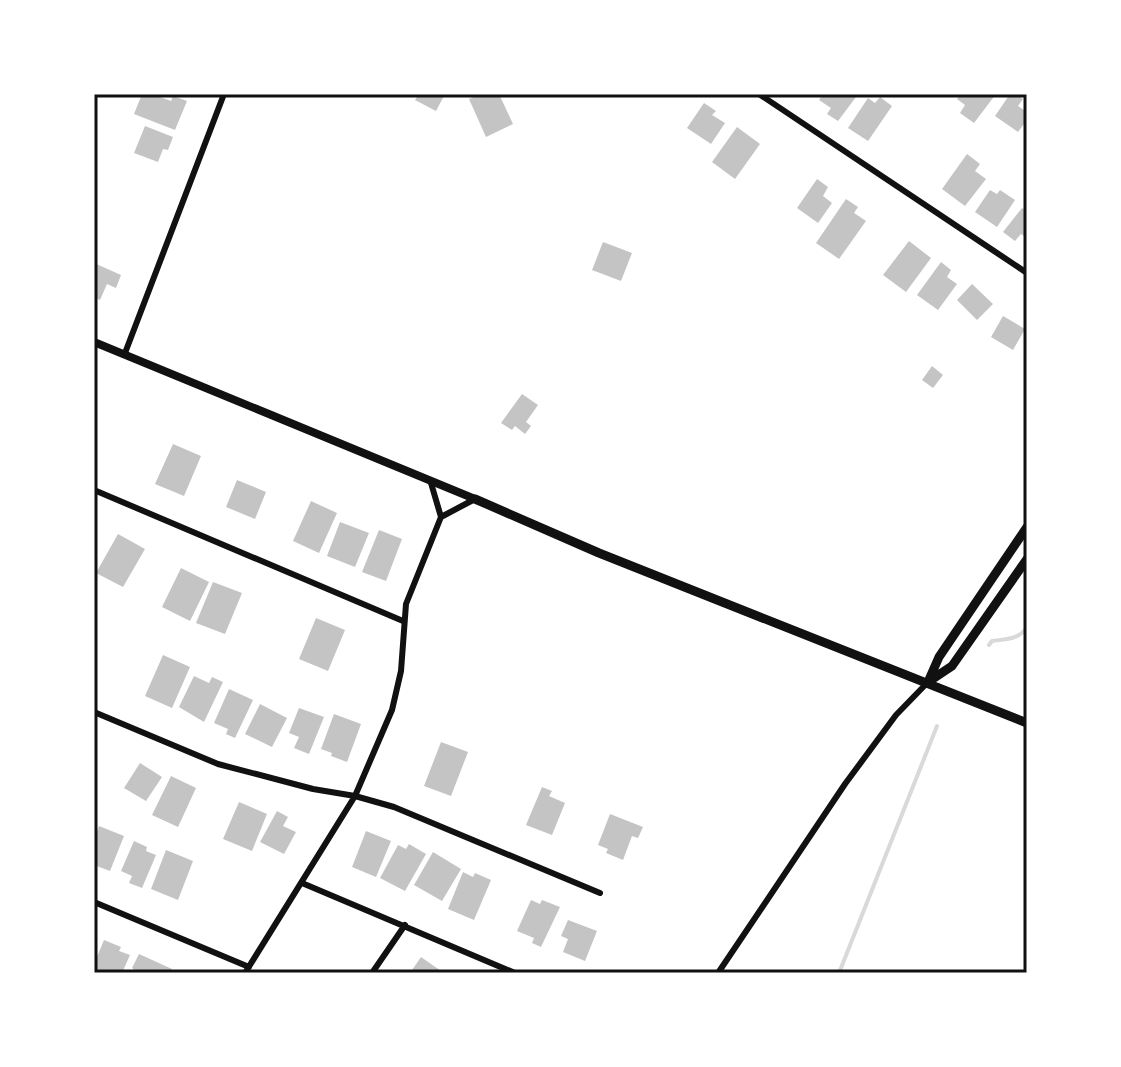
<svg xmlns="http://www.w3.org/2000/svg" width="1121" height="1067" font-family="'Zilla Slab',serif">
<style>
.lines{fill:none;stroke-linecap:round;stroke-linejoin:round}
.stream{stroke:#d9d9d9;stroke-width:4}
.building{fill:#c4c4c4}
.minor{stroke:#111;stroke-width:6}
.tertiary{stroke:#111;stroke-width:8}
.secondary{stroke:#111;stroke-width:9}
.neatline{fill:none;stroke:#111;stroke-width:3}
</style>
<rect width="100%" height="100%" fill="#fff"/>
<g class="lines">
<path class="stream" d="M989 645 992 641C1005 639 1019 640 1027 627
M839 973 937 726"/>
</g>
<path class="building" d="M142 94H152L171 101 173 96 187 101 175 130 134 114Z
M419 94H445L436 111 415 100Z
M480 94H499L513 124 486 137 469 99Z
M823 94H852L856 97 838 121 827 114 831 108 819 100Z
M961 94H996L974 123 960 113 965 105 957 99Z
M1010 94H1016L1023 99 1018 106 1027 112V120L1018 132 995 116Z
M880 97 892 106 868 141 848 128 868 98 875 103Z
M704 103 716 111 712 115 725 123 711 144 687 128Z
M145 126 173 137 168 150 163 149 158 162 134 153Z
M737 127 760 144 735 179 712 162Z
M967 154 980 164 975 171 986 179 965 206 942 189Z
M817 179 828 187 823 196 832 203 818 223 797 208Z
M990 190 997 194 1000 190 1015 200 997 227 975 212Z
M846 199 858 207 854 213 866 221 839 259 816 243Z
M1022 208 1027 211V238L1021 234 1015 241 1003 232Z
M909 241 931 258 906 292 883 275Z
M603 242 632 253 621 281 592 270Z
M941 262 951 270 947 277 957 284 938 310 917 295Z
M94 263 121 275 116 288 107 284 100 300 94 297Z
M972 284 993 304 977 320 957 300Z
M1003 316 1025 329 1013 350 991 337Z
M932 366 943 375 933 388 922 380Z
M522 394 538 405 526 422 531 426 525 434 515 426 512 430 501 423Z
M173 444 201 456 184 496 155 484Z
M237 480 266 492 255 519 226 507Z
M311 501 337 513 319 553 293 541Z
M340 522 369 533 355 567 327 556Z
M379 530 402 539 386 581 362 572Z
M118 534 145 549 123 587 96 573Z
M181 568 209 582 190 621 162 607Z
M213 582 242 593 225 634 196 623Z
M316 618 345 630 328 671 299 659Z
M163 655 190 667 172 708 145 696Z
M194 676 209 683 212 677 223 682 204 722 179 707Z
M229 689 253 700 235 738 226 734 228 729 214 723Z
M260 704 287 718 272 747 245 734Z
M299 708 324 717 309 754 294 748 299 737 289 733Z
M334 714 361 724 347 762 331 756 332 753 321 749Z
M441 742 468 752 451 796 424 786Z
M140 763 162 777 146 801 124 788Z
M171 776 196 788 178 827 152 815Z
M542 787 552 791 549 796 565 803 552 835 526 825Z
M239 802 267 814 252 851 223 839Z
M277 811 288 817 283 826 296 832 284 854 260 842Z
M610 814 643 827 638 838 632 836 623 860 606 853 608 849 598 845Z
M99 826 124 836 110 871 94 865V840Z
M366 831 391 841 376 877 352 867Z
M134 841 147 847 146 851 156 855 142 888 129 883 132 876 121 871Z
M409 844 426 854 405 891 380 878 398 845 406 849Z
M166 850 193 861 178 900 151 889Z
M433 852 461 869 442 901 414 885Z
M463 872 473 877 475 873 491 880 474 920 448 909Z
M531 900 540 904 542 900 560 907 541 947 532 943 534 938 517 931Z
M568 920 597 931 585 961 563 952 568 939 561 936Z
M104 940 121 947 119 951 130 955 122 973H94V964Z
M139 954 172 969 170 973H138L132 968Z
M421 957 444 973H410Z"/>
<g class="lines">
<path class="minor" d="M759 94 1027 273
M125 353 224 94
M431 483 441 517
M94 490 403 621
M94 712 218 764 313 789 355 796 394 807 600 893
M302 883 515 973
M94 902 249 967
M245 973 355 796 392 710 401 671 406 604 441 517 475 499
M372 973 405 925
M718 973 845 784 896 715 928 682"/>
<path class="tertiary" d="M94 342 475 499"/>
<path class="secondary" d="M475 499 599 553 1027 723
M928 682 939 657 1027 527
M928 682 952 666 1027 559"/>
</g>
<rect width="1121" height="1067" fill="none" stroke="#ffffff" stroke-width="192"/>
<rect x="96" y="96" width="929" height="875" class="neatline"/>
</svg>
